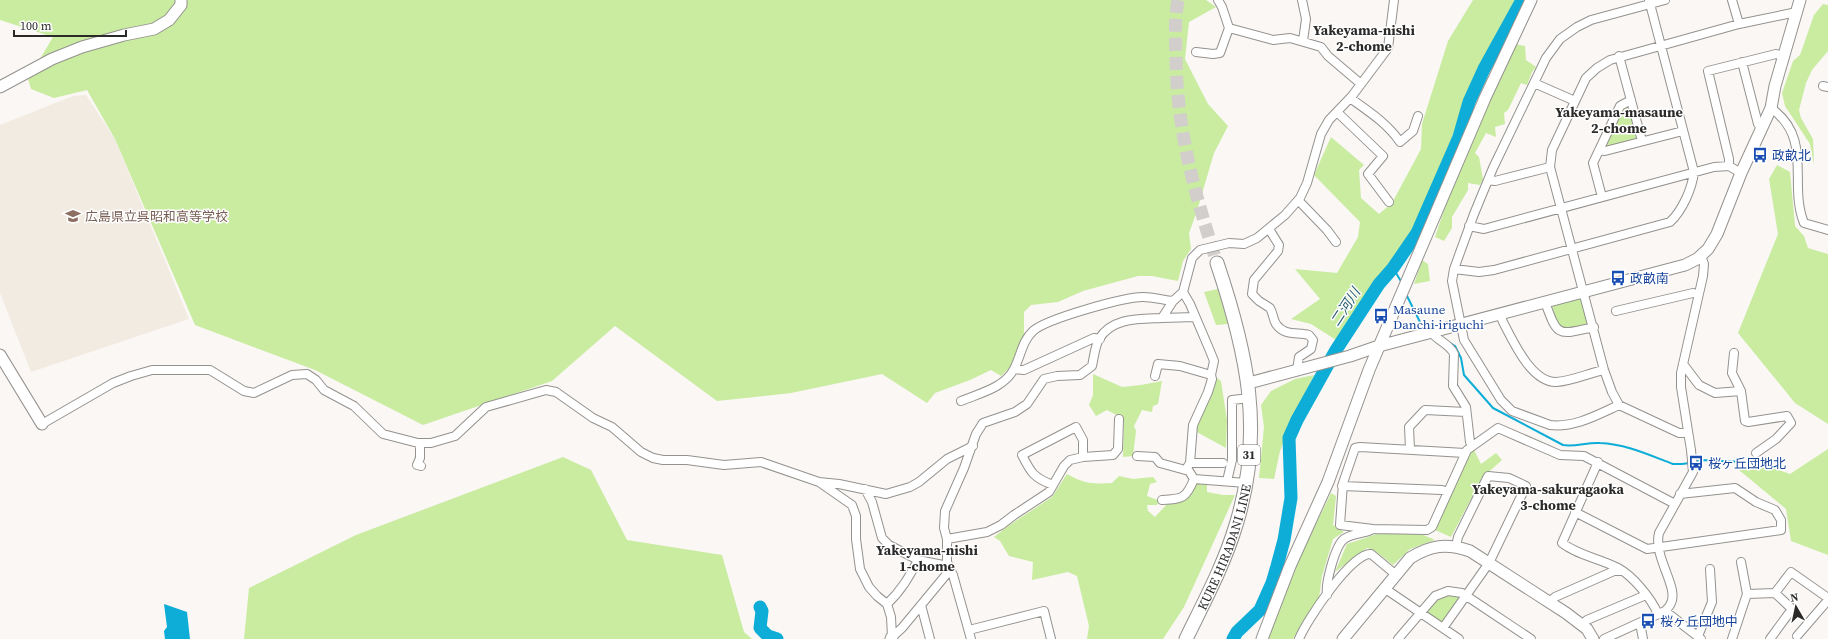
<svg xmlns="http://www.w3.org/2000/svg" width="1828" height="639" font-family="'Source Serif 4','Noto Sans JP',serif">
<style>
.built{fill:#f2ebe2}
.green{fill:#c9eca1}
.water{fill:#0dadd7}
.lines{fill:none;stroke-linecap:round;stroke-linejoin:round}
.stream{stroke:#0dadd7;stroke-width:2}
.river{stroke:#0dadd7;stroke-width:13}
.primary-tunnel{stroke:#d1cecb;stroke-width:13;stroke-dasharray:13 6;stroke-linecap:butt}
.street-casing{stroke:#94928f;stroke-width:10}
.secondary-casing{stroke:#94928f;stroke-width:13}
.primary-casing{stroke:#94928f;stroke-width:15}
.street{stroke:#fff;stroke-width:8}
.secondary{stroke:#fff;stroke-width:11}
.primary{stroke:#fff;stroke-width:13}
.labels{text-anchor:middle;stroke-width:3;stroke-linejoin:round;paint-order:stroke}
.shield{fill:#fff;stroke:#6b6a69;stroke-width:1}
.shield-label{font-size:12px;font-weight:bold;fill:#2b2a29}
.transit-label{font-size:13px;fill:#164399;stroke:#fff;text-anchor:start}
.education-label{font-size:13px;fill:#785e54;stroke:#fff;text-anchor:start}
.street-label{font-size:13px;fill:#2b2a29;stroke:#fff}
.neighbourhood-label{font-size:14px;font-weight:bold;fill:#2b2a29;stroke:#fff}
.water-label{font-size:14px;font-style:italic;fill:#2a5f72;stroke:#fff}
</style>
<rect width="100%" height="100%" fill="#faf7f4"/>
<path class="built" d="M86 95 115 139 189 319 31 372 0 293V125L73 96Z"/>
<path class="green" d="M0 0H1206L1216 7 1189 22 1185 59 1208 104 1228 126 1214 153 1197 211 1189 233 1191 249 1183 261 1178 281 1152 276H1138L1083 291 1058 302 1031 305 1024 312V335L1012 365 1001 376 991 370 970 380 935 393 927 403 882 374 791 393 717 401 615 326 552 381 423 425 315 370 195 325 115 139 87 90 54 98 31 89 28 79 53 37 0 20Z
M1473 0H1517L1467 93 1448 150 1413 235 1336 340 1311 324 1291 319 1320 299 1295 269 1337 273 1358 237 1360 222 1314 175 1331 137 1364 165 1359 170 1361 198 1379 214 1392 203 1421 149 1422 124 1448 41Z
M1823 4 1828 5V51L1812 70 1806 83 1799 110 1801 118 1813 139 1814 165 1810 144 1785 106 1782 93 1793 61 1800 55 1814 15Z
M1515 44 1525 46 1526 60 1536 67 1532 72 1527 85 1521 83 1508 110 1504 113 1505 124 1495 127 1496 137 1486 133 1475 153 1479 157 1483 179 1480 185 1468 183V190L1452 217V228L1444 241 1435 237C1456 171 1487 108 1515 44Z
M1628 106 1637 139 1605 148 1622 108Z
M1777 165 1790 172 1795 226 1804 236 1808 248 1828 254V424L1795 403 1738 333 1778 234 1769 179Z
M1422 260 1428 264 1430 281 1414 284Z
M1218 289 1228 324 1216 325 1204 292Z
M1582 298 1590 324C1565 330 1558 333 1552 305Z
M1093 374 1122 387 1141 385 1162 381 1158 404 1153 406 1152 412 1142 410 1134 426 1136 431 1133 456 1123 457 1124 419 1107 410 1096 416 1089 405 1093 395Z
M1314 375 1291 423 1280 451 1274 479 1259 478 1264 427 1261 405 1271 391 1295 379Z
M1217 378 1221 381 1227 420 1226 448 1195 431 1212 386Z
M1828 449V555L1791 541 1786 509 1739 470 1764 465 1790 474Z
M1474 450 1481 464 1496 453 1502 460 1482 478 1451 537 1435 530 1470 453Z
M563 457 591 470 627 540 722 555 744 632 752 639H244L249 588 356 535Z
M1067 474C1085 484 1091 484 1112 483L1119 476 1133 479 1153 477 1157 482 1150 484 1147 496 1160 501 1157 505H1147L1148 511 1155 517 1168 503 1184 501 1190 493 1196 481 1207 482V492L1223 495H1235L1184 607 1163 639H1087L1089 626 1077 576 1068 572 1032 580 1033 562 1009 556 1000 541 994 537 1008 526 1052 497Z
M1331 493 1336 496 1333 525 1344 532 1333 539 1322 576 1319 598 1293 639H1267L1302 553Z
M1377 534H1421L1435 540 1410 549 1393 565 1374 550 1367 548 1335 572 1347 544Z
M1448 592 1462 596 1443 625 1423 611 1435 600Z"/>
<path class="water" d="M164 604 187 612 190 639H165L164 631 167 627Z"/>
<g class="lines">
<path class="stream" d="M1393 268 1402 283
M1407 296 1424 330
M1450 343 1455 346 1461 358 1464 375 1493 408 1563 445C1576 447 1587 442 1600 443 1626 444 1649 455 1673 464H1682L1690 463
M1695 462 1701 460 1745 462"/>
<path class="river" d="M760 607 762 611 760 628 768 636 777 639
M1233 639 1237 632 1260 610 1272 583 1277 566 1284 540 1291 498 1289 438 1297 420 1336 350 1379 284 1393 268 1417 233 1459 137 1469 102 1484 69 1522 0"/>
<path class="primary-tunnel" d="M1178 0C1175 17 1175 34 1176 52 1176 128 1194 191 1217 263"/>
<g class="street-casing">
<path id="street" d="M1218 0 1222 7 1229 28
M1302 0 1306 19 1303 41
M1732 0 1739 24
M1196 52 1213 54 1220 53 1229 28 1273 40 1290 38 1321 47 1328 56 1361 84
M1619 56 1642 141
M1742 62 1758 124
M1534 83 1575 101
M1823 86 1828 87
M1350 98C1368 111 1387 123 1400 142L1413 131 1418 116
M1771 108C1814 139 1788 184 1804 223L1828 230
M1337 112 1383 156 1368 174 1389 202
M1599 150 1605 151 1683 131
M1729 166V159L1708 71 1776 54 1784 56
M1489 180 1495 181 1550 167
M1602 197 1593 163 1620 106 1631 100
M1298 200 1327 230 1336 242
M1469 226 1484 229 1714 167 1729 166 1741 173
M1269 229 1279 245 1278 251 1254 280 1252 294 1259 301 1270 308C1273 313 1273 319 1276 324 1284 336 1297 332 1309 335L1313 340 1311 349 1299 357 1297 370
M1454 269 1479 272 1494 270 1670 222C1682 211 1692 189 1694 172L1649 0
M1545 302C1558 338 1558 335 1594 327
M1616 311 1693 293
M1500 314 1503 322C1513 341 1531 382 1556 382 1572 381 1589 373 1604 370
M1162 318 1195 317
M1432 333C1438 341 1450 344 1454 354L1453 386 1466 407 1470 442 1472 446
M1734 353 1732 373 1741 391
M1683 364 1699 385 1715 393 1741 391 1745 421 1748 422 1787 416 1791 423 1776 439 1756 453
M1014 369 1024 370 1094 338 1100 339
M1155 376 1158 364 1180 366 1211 375 1214 361 1210 351 1190 304 1183 292
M961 401C980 393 1004 388 1014 369 1021 356 1022 341 1033 331 1046 319 1124 297 1143 297 1153 297 1163 300 1173 301
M1619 405C1597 415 1574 428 1550 425L1512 411 1501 400 1464 340 1452 281 1454 269 1474 214 1493 168 1546 58 1560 39 1577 27 1591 20 1665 0
M42 424 113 383 131 376 152 370H210L244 391 254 393 292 375 307 374 316 380 324 390 354 406 383 434 418 443H431L455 436 486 407 546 390 556 392 593 418 612 427 641 452 653 458 663 460H687L724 465 761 462 819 482 839 484 886 494 910 487 919 482 947 459 973 446
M1688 433H1679L1619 405 1612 392 1604 370 1550 167 1552 150 1586 78 1597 68 1610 60 1739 24 1797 12
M420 443V458L417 465 421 466
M1410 449 1409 427 1425 410 1466 412
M1465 453 1360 447 1355 448 1343 483 1340 525 1373 529 1427 530 1432 527 1467 450 1498 428 1560 455 1584 456 1675 504
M1137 456 1155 457 1160 463 1189 471 1194 479C1186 499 1182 499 1162 500
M1598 462 1562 543C1579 556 1599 558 1618 568 1633 576 1651 598 1658 614
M1190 463 1193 425 1208 392 1212 379 1211 375
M1188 466 1190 463H1223
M1194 479 1246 483
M1227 481 1232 460V400L1250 398
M819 482 852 505 856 516V539L860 569 869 587 877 596 887 604 891 617 892 637
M1053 485C1034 478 1031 473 1022 455L1076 427 1083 440V457
M1342 486 1442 490 1448 492
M865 489 872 502 882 538 889 545 918 560 948 566
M1575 512 1647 549 1781 530V520L1775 510 1756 502 1735 488 1680 494
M947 539 987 532 1001 525 1014 515 1049 492 1064 466 1070 460 1083 457 1113 455 1118 449 1119 419
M1384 588 1459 639
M1775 593 1791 572 1828 598
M1747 594 1775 593 1792 609 1770 639
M1327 595C1325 584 1335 546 1344 539 1352 533 1363 534 1371 530
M1549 602 1555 597 1614 571H1621
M887 604C901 591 909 577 918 560
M921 605 930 639
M1665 611 1701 639
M1640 623 1643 639
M1581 625 1587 620 1646 595
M1443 628 1489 563 1526 486 1509 478 1488 476 1458 537 1456 546
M969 630 1044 611 1051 639
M1698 636 1712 602 1710 569
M1797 636 1828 600
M892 637 902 628 950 570
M971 639 953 575 947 562V539L944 528 945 511 964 468 976 434 983 423 1015 412 1027 404 1044 379 1057 376 1080 375 1092 366C1094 357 1095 346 1099 339 1112 317 1140 319 1162 318L1173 301 1183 292 1192 258 1200 250 1229 243 1244 244 1257 238 1285 215 1300 198 1307 183 1321 134 1329 120 1352 96 1388 48 1394 0
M1299 639C1306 621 1352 552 1371 554L1395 574
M1398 639 1435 596 1448 591 1462 593 1531 639
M1604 639 1665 611C1667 609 1670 606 1671 603 1679 587 1653 557 1659 533L1693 472 1691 450 1681 387V373L1703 276 1704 264 1701 256
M1732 639 1747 594 1741 562"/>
</g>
<g class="secondary-casing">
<path id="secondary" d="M0 87 52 59 82 47 124 35 154 29 169 20 181 5V0
M0 355 42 424
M1249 383 1350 356 1379 346 1685 265 1697 259 1708 249 1717 234 1741 173 1771 108 1775 86 1800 0
M891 639 892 637
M1262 639 1290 566 1328 482 1369 370 1485 98 1531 0
M1343 639 1410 558C1431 545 1446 543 1470 551L1566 613 1587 629 1593 639"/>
</g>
<g class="primary-casing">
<g id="primary">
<path id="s1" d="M1186 639C1204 602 1224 565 1236 525 1265 432 1247 352 1217 263"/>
</g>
</g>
<use href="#street" class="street"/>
<use href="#secondary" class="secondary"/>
<use href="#primary" class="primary"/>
</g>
<defs>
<g id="bus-bare" transform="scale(1.2)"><path d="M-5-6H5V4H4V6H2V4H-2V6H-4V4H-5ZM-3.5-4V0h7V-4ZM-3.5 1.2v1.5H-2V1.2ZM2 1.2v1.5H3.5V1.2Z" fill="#1a4fb4" stroke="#fff" stroke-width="2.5" paint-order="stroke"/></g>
<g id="school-bare" transform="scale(1.2)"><path d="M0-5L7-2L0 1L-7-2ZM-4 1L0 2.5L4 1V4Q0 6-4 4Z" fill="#8d6e63" stroke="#fff" stroke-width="2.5" paint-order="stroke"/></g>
</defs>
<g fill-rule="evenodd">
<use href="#bus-bare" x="1760" y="155"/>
<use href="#school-bare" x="73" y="216"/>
<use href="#bus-bare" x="1618" y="278"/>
<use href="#bus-bare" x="1381" y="316"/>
<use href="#bus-bare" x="1696" y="463"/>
<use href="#bus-bare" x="1648" y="621"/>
</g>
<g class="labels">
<rect class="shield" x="1238" y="445" width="22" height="20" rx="3"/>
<g class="shield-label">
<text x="1249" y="459">31</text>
</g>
<g class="transit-label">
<text x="1772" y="160">政畝北</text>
<text x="1630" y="283">政畝南</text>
<text x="1393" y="314">Masaune<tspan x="1393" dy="15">Danchi-iriguchi</tspan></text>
<text x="1708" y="468">桜ヶ丘団地北</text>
<text x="1660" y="626">桜ヶ丘団地中</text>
</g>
<g class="education-label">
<text x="85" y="221">広島県立呉昭和高等学校</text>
</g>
<g class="street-label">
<text dy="5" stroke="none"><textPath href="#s1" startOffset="100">KURE HIRADANI LINE</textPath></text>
</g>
<g class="neighbourhood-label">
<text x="1364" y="35">Yakeyama-nishi<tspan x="1364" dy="16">2-chome</tspan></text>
<text x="1619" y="117">Yakeyama-masaune<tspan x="1619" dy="16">2-chome</tspan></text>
<text x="1548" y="494">Yakeyama-sakuragaoka<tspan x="1548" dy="16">3-chome</tspan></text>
<text x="927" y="555">Yakeyama-nishi<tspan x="927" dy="16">1-chome</tspan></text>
</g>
<g class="water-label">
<text transform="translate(1345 307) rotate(-57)" y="5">二河川</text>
</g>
</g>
<g transform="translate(1796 607) rotate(351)" stroke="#ffffff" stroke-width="3" paint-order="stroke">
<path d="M0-3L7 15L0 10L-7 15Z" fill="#2b2a29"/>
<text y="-6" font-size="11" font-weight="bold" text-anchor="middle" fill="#2b2a29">N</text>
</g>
<path d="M14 30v6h112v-6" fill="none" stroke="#2b2a29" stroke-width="2"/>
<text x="20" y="30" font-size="12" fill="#2b2a29" stroke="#ffffff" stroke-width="3" paint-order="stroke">100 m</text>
</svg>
